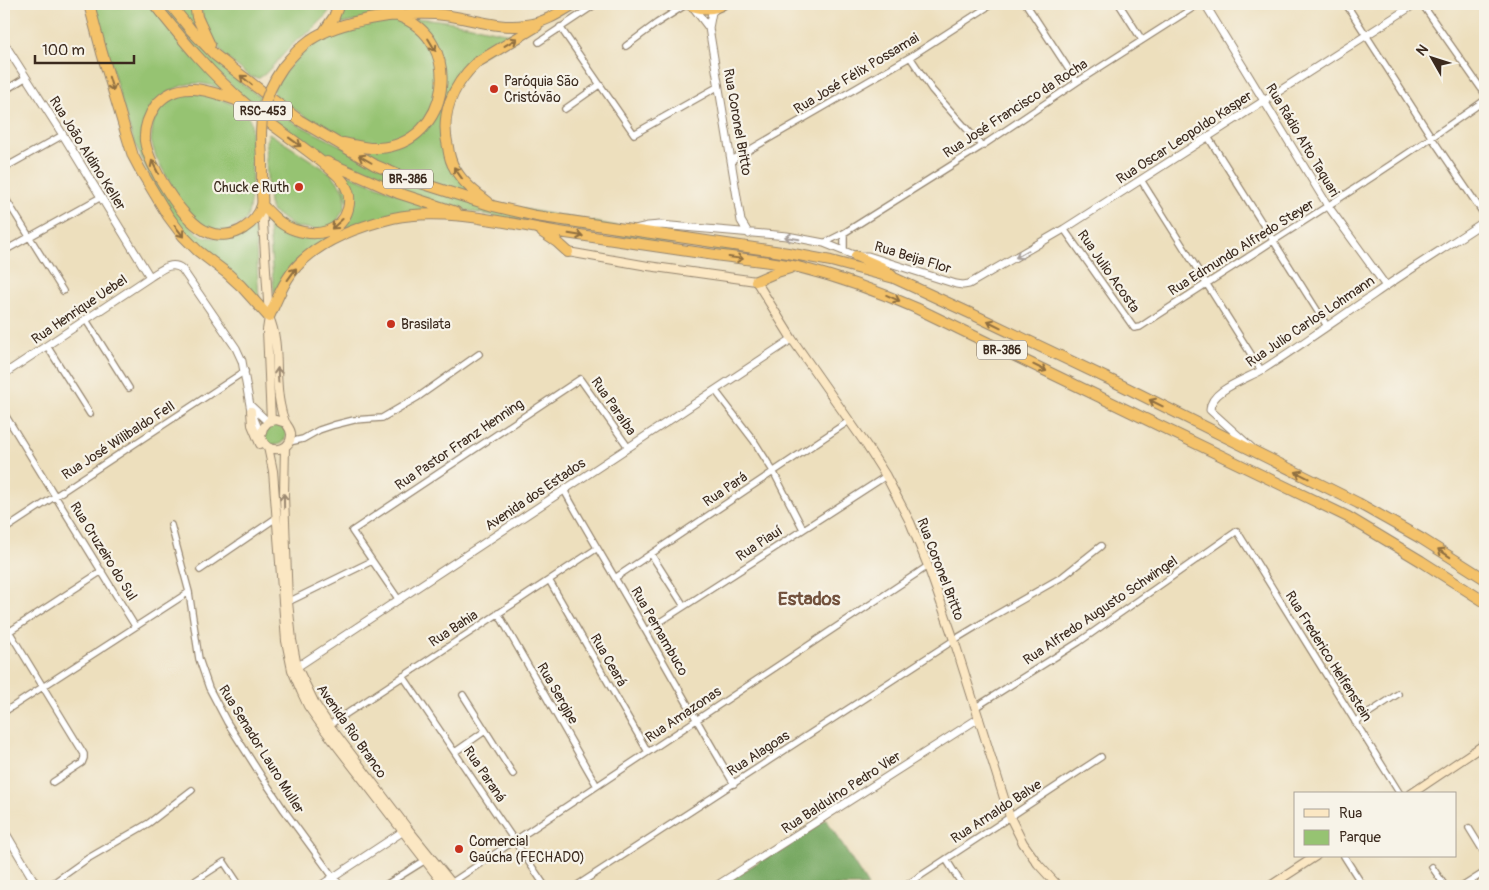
<svg xmlns="http://www.w3.org/2000/svg" width="1489" height="890" font-family="Pangolin,sans-serif">
<style>
.green{fill:#96c372;stroke:#687648}
.forest{fill:#78a964;stroke:#5a6a41}
.lines{fill:none;stroke-linecap:round;stroke-linejoin:round}
.minor-casing{stroke:#94846e;stroke-width:8}
.tertiary-casing{stroke:#94846e;stroke-width:9}
.secondary-casing{stroke:#94846e;stroke-width:10}
.trunk-casing{stroke:#94846e;stroke-width:12}
.minor{stroke:#fff;stroke-width:5.5}
.tertiary{stroke:#fff;stroke-width:7}
.secondary{stroke:#fbe7c3;stroke-width:8}
.trunk{stroke:#f4c26a;stroke-width:10}
.trunk-bridge-casing{stroke:#94846e;stroke-width:12;stroke-linecap:butt}
.trunk-bridge{stroke:#f4c26a;stroke-width:10}
.oneway{stroke:#8e6e40}
.oneway2{stroke:#a79f9a}
.oneway3{stroke:#9b8870}
.poi-dot{fill:#c8321e;stroke:#f7f3e8;stroke-width:2}
.labels{text-anchor:middle;stroke-width:4.5;stroke-linejoin:round;paint-order:stroke}
.shield{fill:#f7f3e8;stroke:#73665b;stroke-width:1}
.shield-label{font-size:12px;font-weight:bold;fill:#3b2a1e}
.street-label{font-size:14px;fill:#3b2a1e;stroke:#f7f3e8}
.poi-label{font-size:14px;fill:#3b2a1e;stroke:#f7f3e8;text-anchor:start}
.district-label{font-size:19px;font-weight:bold;fill:#72513c;stroke:#f7f3e8}
</style>
<rect width="100%" height="100%" fill="#f7f3e8"/>
<filter id="ink" filterUnits="userSpaceOnUse"><feTurbulence type="fractalNoise" baseFrequency=".02" numOctaves="2"/><feDisplacementMap in="SourceGraphic" scale="10" xChannelSelector="R" yChannelSelector="G"/><feConvolveMatrix kernelMatrix="1 2 1 2 8 2 1 2 1" color-interpolation-filters="sRGB"/></filter>
<filter id="wash" filterUnits="userSpaceOnUse"><feTurbulence type="fractalNoise" baseFrequency=".0096" numOctaves="4" result="noise"/><feDisplacementMap in="SourceGraphic" scale="20" xChannelSelector="R" yChannelSelector="G"/><feGaussianBlur stdDeviation="1.12" result="paint"/><feColorMatrix in="noise" values="0 0 0 0 0 0 0 0 0 0 0 0 0 0 0 0 0 1.4 0 .05"/><feComposite in="paint" operator="in"/></filter>
<g filter="url(#wash)">
<rect width="100%" height="100%" fill="#eddfbd"/>
<path class="green" d="M94 4H150L228 92C209 83 192 79 173 90 170 92 165 94 163 96 158 100 145 134 142 142L187 223C191 226 195 231 199 234 214 242 242 237 255 228L259 299 184 233 158 193 134 142 126 118Z
M158 4H166C194 37 222 73 260 96L255 108 216 71Z
M174 4H191L198 32Z
M201 4H335L323 19 311 31 297 40 265 74 259 78 251 77 225 57 210 33 202 16Z
M341 4H407L421 11 333 25Z
M394 18 414 27 429 47 435 59 436 72 435 98 425 121 412 132 388 143 358 144 341 138 310 120 274 95 273 90 277 82 294 61 319 40 330 32Z
M413 18C429 19 445 20 461 24 480 27 497 33 516 34L474 61 463 69 455 80 450 89 441 119V130L443 143 478 197 408 175 378 162 355 148 416 137 443 86 425 30Z
M181 93C201 91 245 102 251 123L252 191 248 215 245 221 230 230 221 232 203 227 179 200 156 157 151 141 153 123 156 114 166 102Z
M270 105 295 123 436 193 737 248V255C689 247 640 239 591 232 538 224 486 217 434 202 373 184 317 153 266 115Z
M269 133 332 174 345 192V208L336 222 322 230 295 227 273 212 269 204 266 161 267 140Z
M339 171 454 215H388L300 258 288 270 274 293 268 215 314 237 351 212Z
M264 434a11 11 0 1 1 22 0a11 11 0 1 1-22 0Z"/>
<path class="forest" d="M826 819 868 886H734L730 880Z"/>
</g>
<g filter="url(#ink)">
<g class="lines">
<g class="minor-casing">
<path id="minor" d="M1026 4 1077 82
M1119 4 1142 40
M1346 4 1432 138 1485 216
M1422 4 1485 94
M560 27 634 134 719 86
M539 42 596 4
M626 46 657 23 687 4
M910 57 932 90 982 146
M4 91 25 78
M565 109 599 85
M1208 137 1327 326
M732 160 910 57 992 4
M4 168 63 135
M1141 180 1261 370
M4 196 63 291
M1064 229 1134 328 1140 327C1255 251 1373 180 1485 100
M844 233V251
M824 243 844 233 982 146 1077 82 1199 4
M4 251 101 197
M86 320 129 388
M47 346 90 414
M715 390 754 441 773 471 803 529
M4 413 135 626
M289 442 303 439 319 430 334 425 354 420 382 418 418 397 479 354
M564 490C590 537 618 582 644 628 674 680 703 732 734 784
M171 525 189 592 199 659 209 688 227 722 262 777 284 810 333 877
M4 530 245 371
M651 554 684 606
M200 570 276 518
M615 578 849 421
M549 580 648 752
M399 600 352 531 580 379 628 447
M286 603 372 561
M498 613 597 786
M4 623 84 754V758L82 763 53 782
M646 631 886 476
M4 635 102 571
M403 676 545 886
M463 695 513 774
M976 707 1079 642 1237 531 1400 794
M4 712 189 592
M1355 722 1398 694
M328 726 596 549
M455 752 485 731
M1469 828 1485 854
M1344 856 1363 886
M946 859 963 886
M1432 867 1445 886
M451 883 928 566
M49 886 87 859 149 823 192 790
M187 886 224 862 240 886
M384 886 424 861
M576 886 954 640 992 617 1062 577 1101 546
M905 886 1101 757
M1463 886 1485 872"/>
</g>
<g class="tertiary-casing">
<path id="tertiary" d="M1205 4 1328 206 1386 286
M693 7 709 28
M718 7 712 12 709 28 741 221 749 234
M4 43 63 135 150 277
M635 229 648 226 660 225 787 236 824 243 856 256H868L956 284 963 285 969 284 1064 229 1415 4
M4 374 150 277C160 271 171 260 182 269L236 348 242 361 251 411 261 436
M251 406 268 422
M1252 448 1210 410C1210 390 1247 379 1262 370 1300 346 1336 320 1373 295 1410 269 1448 246 1485 221
M294 669 792 339
M4 830 37 886
M333 877 340 886
M320 886 402 832
M716 886 979 718"/>
</g>
<g class="secondary-casing">
<path id="secondary" d="M262 207 269 317 267 330 271 421
M568 252 648 266 756 281 792 339 867 446 886 476 910 522 928 566 954 640 1010 817 1023 843 1038 864 1058 886
M251 411 252 425 260 444
M286 423 276 420 268 422 263 428 261 436 264 443 268 447 273 471 286 641 292 670 301 691 308 706 324 729 445 886
M268 447C278 452 290 448 291 436 292 430 288 427 285 422 283 417 281 410 280 404 274 375 281 344 269 317
M285 447 284 495 288 602 292 640 297 667 315 704 329 725 408 829 454 886
M1411 794 1485 744
M1270 886 1316 856"/>
</g>
<g class="trunk-casing">
<path id="trunk" d="M89 4 102 53 125 130 133 156 141 171 168 216 183 236 198 251 228 274 241 286 269 317C277 299 285 278 299 264 323 239 360 226 393 218 445 206 513 225 566 233 616 240 665 248 715 255 742 259 771 261 798 267 838 277 877 291 916 308L1348 517 1421 561 1485 602
M154 4C182 39 211 75 247 105 273 127 302 145 328 167 335 173 343 179 346 187 350 194 350 201 348 209 341 233 317 237 295 230 281 226 272 215 262 205
M170 4 191 30 215 55 299 120 375 165 408 179 493 206 536 216 788 253 831 261 894 278 974 315 1121 385 1358 503 1422 539 1485 579
M195 4 197 17 210 45
M415 4 435 14
M688 4C698 9 713 11 723 4
M323 33 334 17 339 4
M283 67C291 57 299 48 310 40 339 20 400 12 435 14 466 16 495 30 526 25 544 23 559 13 574 4
M241 102C213 92 179 77 156 105 149 115 144 128 145 141 148 165 184 224 208 232 219 237 234 235 244 228 252 223 260 214 262 205 263 201 262 197 262 193 262 182 262 171 262 159
M343 143C354 145 366 149 378 148 452 144 465 39 398 16
M327 162 398 193 456 212
M488 202C476 193 463 183 455 169 451 163 449 155 448 147 440 115 452 86 476 63L537 26
M542 232 557 242 568 252
M856 256 881 267 892 276
M756 281 777 272 790 268"/>
</g>
<use href="#minor" class="minor"/>
<use href="#tertiary" class="tertiary"/>
<use href="#secondary" class="secondary"/>
<use href="#trunk" class="trunk"/>
<g class="trunk-bridge-casing">
<path id="trunk-bridge" d="M262 159C259 122 261 99 283 67"/>
</g>
<use href="#trunk-bridge" class="trunk-bridge"/>
</g>
<defs><path id="oneway-shaft" d="M-6 0H5M1.5-3L5.5 0L1.5 3" fill="none" stroke-width="1.6" stroke-linecap="round" stroke-linejoin="round" transform="scale(1.25)"/></defs>
<g class="oneway">
<use href="#oneway-shaft" transform="translate(511 42) rotate(-31)"/>
<use href="#oneway-shaft" transform="translate(432 45) rotate(59)"/>
<use href="#oneway-shaft" transform="translate(246 80) rotate(-141)"/>
<use href="#oneway-shaft" transform="translate(111 84) rotate(73)"/>
<use href="#oneway-shaft" transform="translate(295 142) rotate(36)"/>
<use href="#oneway-shaft" transform="translate(365 159) rotate(-150)"/>
<use href="#oneway-shaft" transform="translate(155 167) rotate(-117)"/>
<use href="#oneway-shaft" transform="translate(458 173) rotate(-125)"/>
<use href="#oneway-shaft" transform="translate(337 224) rotate(138)"/>
<use href="#oneway-shaft" transform="translate(179 231) rotate(52)"/>
<use href="#oneway-shaft" transform="translate(576 235) rotate(9)"/>
<use href="#oneway-shaft" transform="translate(736 258) rotate(8)"/>
<use href="#oneway-shaft" transform="translate(292 274) rotate(-54)"/>
<use href="#oneway-shaft" transform="translate(893 298) rotate(24)"/>
<use href="#oneway-shaft" transform="translate(994 324) rotate(-154)"/>
<use href="#oneway-shaft" transform="translate(1040 368) rotate(26)"/>
<use href="#oneway-shaft" transform="translate(1156 403) rotate(-154)"/>
<use href="#oneway-shaft" transform="translate(1302 475) rotate(-153)"/>
<use href="#oneway-shaft" transform="translate(1444 553) rotate(-147)"/>
</g>
<g class="oneway2">
<use href="#oneway-shaft" transform="translate(792 238) rotate(-170)"/>
<use href="#oneway-shaft" transform="translate(1022 254) rotate(150)"/>
</g>
<g class="oneway3">
<use href="#oneway-shaft" transform="translate(278 375) rotate(-93)"/>
<use href="#oneway-shaft" transform="translate(284 501) rotate(-91)"/>
</g>
</g>
<g class="poi-dot">
<circle cx="494" cy="89" r="5"/>
<circle cx="299" cy="187" r="5"/>
<circle cx="391" cy="324" r="5"/>
<circle cx="459" cy="849" r="5"/>
</g>
<g class="labels">
<g class="shield">
<rect x="234" y="101.5" width="58" height="19" rx="4"/>
<rect x="383" y="169.5" width="50" height="19" rx="4"/>
<rect x="977" y="340.5" width="50" height="19" rx="4"/>
</g>
<g class="shield-label">
<text x="263" y="115">RSC-453</text>
<text x="408" y="183">BR-386</text>
<text x="1002" y="354">BR-386</text>
</g>
<g class="street-label">
<text transform="translate(856 73) rotate(-31)" y="5">Rua José Félix Possamai</text>
<text transform="translate(1015 108) rotate(-33)" y="5">Rua José Francisco da Rocha</text>
<text transform="translate(738 122) rotate(80)" y="5">Rua Coronel Britto</text>
<text transform="translate(1184 137) rotate(-33)" y="5">Rua Oscar Leopoldo Kasper</text>
<text transform="translate(1303 140) rotate(59)" y="5">Rua Rádio Alto Taquari</text>
<text transform="translate(88 153) rotate(58)" y="5">Rua João Aldino Keller</text>
<text transform="translate(1241 247) rotate(-32)" y="5">Rua Edmundo Alfredo Steyer</text>
<text transform="translate(913 257) rotate(17)" y="5">Rua Beija Flor</text>
<text transform="translate(1109 271) rotate(55)" y="5">Rua Julio Acosta</text>
<text transform="translate(79 309) rotate(-34)" y="5">Rua Henrique Uebel</text>
<text transform="translate(1310 321) rotate(-34)" y="5">Rua Julio Carlos Lohmann</text>
<text transform="translate(614 406) rotate(55)" y="5">Rua Paraíba</text>
<text transform="translate(118 440) rotate(-33)" y="5">Rua José Wilibaldo Fell</text>
<text transform="translate(459 444) rotate(-34)" y="5">Rua Pastor Franz Henning</text>
<text transform="translate(725 489) rotate(-34)" y="5">Rua Pará</text>
<text transform="translate(535 494) rotate(-34)" y="5">Avenida dos Estados</text>
<text transform="translate(759 543) rotate(-33)" y="5">Rua Piauí</text>
<text transform="translate(104 551) rotate(58)" y="5">Rua Cruzeiro do Sul</text>
<text transform="translate(941 569) rotate(69)" y="5">Rua Coronel Britto</text>
<text transform="translate(1100 610) rotate(-34)" y="5">Rua Alfredo Augusto Schwingel</text>
<text transform="translate(453 628) rotate(-33)" y="5">Rua Bahia</text>
<text transform="translate(660 631) rotate(60)" y="5">Rua Pernambuco</text>
<text transform="translate(1329 656) rotate(58)" y="5">Rua Frederico Helfenstein</text>
<text transform="translate(609 660) rotate(60)" y="5">Rua Ceará</text>
<text transform="translate(558 693) rotate(60)" y="5">Rua Sergipe</text>
<text transform="translate(683 714) rotate(-34)" y="5">Rua Amazonas</text>
<text transform="translate(352 731) rotate(55)" y="5">Avenida Rio Branco</text>
<text transform="translate(262 749) rotate(58)" y="5">Rua Senador Lauro Muller</text>
<text transform="translate(758 753) rotate(-33)" y="5">Rua Alagoas</text>
<text transform="translate(485 774) rotate(56)" y="5">Rua Paraná</text>
<text transform="translate(841 792) rotate(-33)" y="5">Rua Balduíno Pedro Vier</text>
<text transform="translate(996 811) rotate(-33)" y="5">Rua Arnaldo Balve</text>
</g>
<g class="poi-label">
<text x="504" y="86">Paróquia São<tspan x="504" dy="16">Cristóvão</tspan></text>
<text x="289" y="192" text-anchor="end">Chuck e Ruth</text>
<text x="401" y="329">Brasilata</text>
<text x="469" y="846">Comercial<tspan x="469" dy="16">Gaúcha (FECHADO)</tspan></text>
</g>
<g class="district-label">
<text x="809" y="605">Estados</text>
</g>
</g>
<rect width="1489" height="890" fill="none" stroke="#f7f3e8" stroke-width="20"/>
<rect x="1294" y="792" width="162" height="65" fill="#f7f3e8" stroke="#aca397"/>
<rect x="1304" y="809" width="25" height="8" fill="#fbe7c3" stroke="#aca397"/>
<text x="1339" y="818" font-size="15" fill="#3b2a1e">Rua</text>
<rect x="1304" y="830" width="25" height="15" fill="#96c372" stroke="#aca397"/>
<text x="1339" y="842" font-size="15" fill="#3b2a1e">Parque</text>
<g transform="translate(1432 58) rotate(309)" stroke="#f7f3e8" stroke-width="4" paint-order="stroke">
<path d="M0-4L9 19L0 12L-9 19Z" fill="#3b2a1e"/>
<text y="-8" font-size="14" font-weight="bold" text-anchor="middle" fill="#3b2a1e">N</text>
</g>
<path d="M35 55v8h99v-8" fill="none" stroke="#3b2a1e" stroke-width="2.5"/>
<text x="42" y="55" font-size="15" fill="#3b2a1e" stroke="#f7f3e8" stroke-width="4" paint-order="stroke">100 m</text>
</svg>
